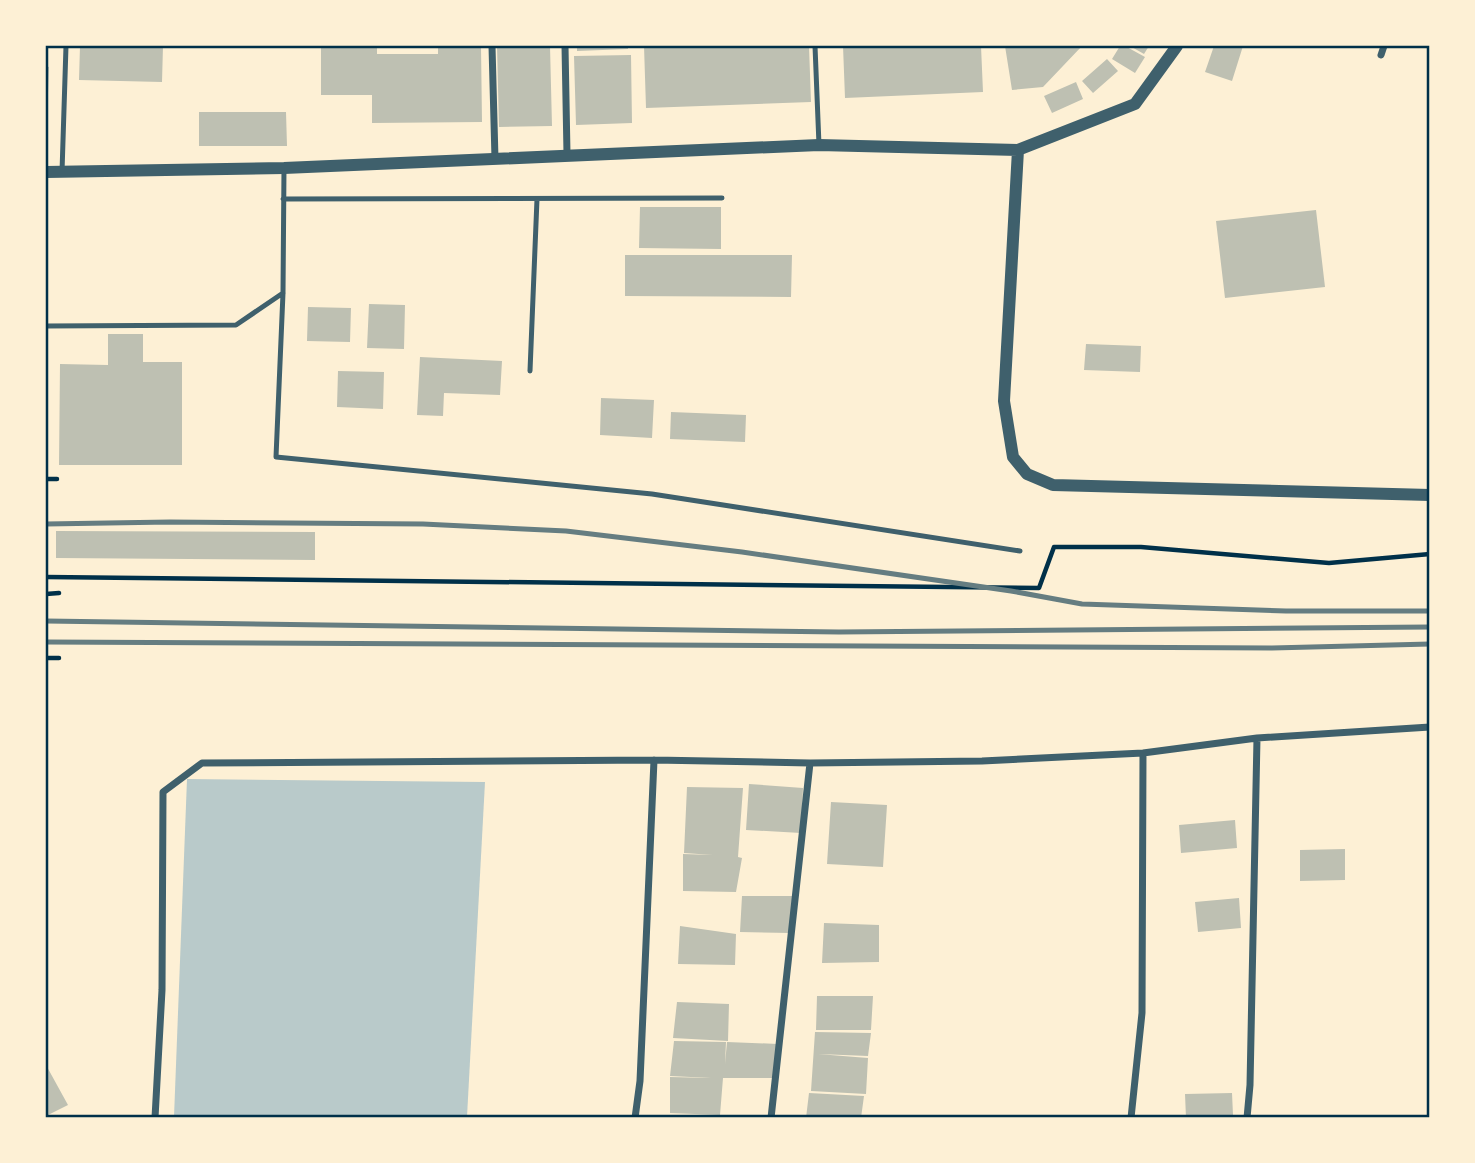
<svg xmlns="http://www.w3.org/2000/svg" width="1475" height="1163" font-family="'Space Grotesk',sans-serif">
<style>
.green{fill:#b9caca}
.building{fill:#bec0b2}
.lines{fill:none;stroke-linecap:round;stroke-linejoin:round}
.path{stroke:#003049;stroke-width:4.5}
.service{stroke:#3f606c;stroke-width:5}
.minor{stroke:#3f606c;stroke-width:7}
.tertiary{stroke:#3f606c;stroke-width:12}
.rail{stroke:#657d81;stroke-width:5}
.neatline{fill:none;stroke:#003049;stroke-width:2.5}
</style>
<rect width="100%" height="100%" fill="#fdf0d5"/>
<path class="green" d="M187 779 485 782 467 1117H174Z"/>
<path class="building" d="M80 46H163L162 82 79 80Z
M321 46H377V54H438V46H481L482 122 372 123V95H321Z
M497 46H550L552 126 499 127Z
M577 46H628V49L577 51Z
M644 46H809L811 102 646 108Z
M843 46H981L983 92 845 98Z
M1005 46H1082L1043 87 1012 90Z
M1120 46H1125L1145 57 1135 73 1112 59Z
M1130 46H1149L1144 54Z
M1214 46H1243L1232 81 1205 72Z
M631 55 632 123 576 125 574 56Z
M1107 59 1118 71 1093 93 1082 81Z
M46 66 49 67 48 93 46 92Z
M1076 82 1083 99 1052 113 1044 96Z
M199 112H286L287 146H199Z
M640 207H721V249L639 248Z
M1316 210 1325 287 1225 298 1216 221Z
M625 255H792L791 297 625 296Z
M369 304 405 305 404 349 367 348Z
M308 307 351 308 350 342 307 341Z
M108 334H143V362H182V465H59L60 364 108 365Z
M1086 344 1141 346 1140 372 1084 370Z
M420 357 502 361 500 395 444 393 443 416 417 415Z
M338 371 384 372 383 409 337 407Z
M601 398 654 400 652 438 600 435Z
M671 412 746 415 745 442 670 439Z
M56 531 315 532V560L56 558Z
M749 784 803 788 801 833 746 830Z
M687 787 743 788 738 857 742 858 736 892 683 891V854L713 855 684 853Z
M831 802 887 805 883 867 827 864Z
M1235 820 1237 848 1181 853 1179 825Z
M1345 849V880L1300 881V850Z
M742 896H795L790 933 740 932Z
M1239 898 1241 928 1198 932 1195 902Z
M824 923 879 925V962L822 963Z
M680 926 736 934 735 965 678 964Z
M817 996H873L871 1030H816Z
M677 1002 729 1004 728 1041 673 1038Z
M815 1032 871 1033 868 1056 818 1054 868 1058 866 1094 811 1091Z
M674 1041 726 1042 725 1064 727 1042 778 1044 773 1078H723L720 1115 670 1113V1077L711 1078 670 1076Z
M46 1065 68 1105 46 1116Z
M809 1093 864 1096 861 1118H806Z
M1232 1093 1233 1115H1222V1118H1186L1185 1094Z"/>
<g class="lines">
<path class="path" d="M46 479H57
M46 577 1039 588 1054 547H1141L1329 563 1430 554
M46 594 59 593
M46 658H59"/>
<path class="service" d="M815 46 819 145
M284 168 283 293 276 457 652 494 1020 551
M62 172 66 46
M283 199 722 198
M46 326 236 325 283 293
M530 371 537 199"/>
<path class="minor" d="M492 46 495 159
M565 46 567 154
M1381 55 1384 46
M155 1118 162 990 163 792 202 763 654 760 810 763 982 761 1143 753 1257 738 1430 727
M635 1118 640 1081 654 760
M771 1118 810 763
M1131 1118 1142 1013 1143 753
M1247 1118 1250 1085 1257 738"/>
<path class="tertiary" d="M1018 150 1004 401 1013 457 1027 474 1053 485 1430 495
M46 172 284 168 819 145 1018 150 1135 104 1177 46"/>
<path class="rail" d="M46 524 170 522 423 524 566 531 742 552 1011 591 1082 604 1286 611H1430
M46 621 839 632 1430 627
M46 642 1272 648 1430 644"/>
</g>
<rect width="1475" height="1163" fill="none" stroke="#fdf0d5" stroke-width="94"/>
<rect x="47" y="47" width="1381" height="1069" class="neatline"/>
</svg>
